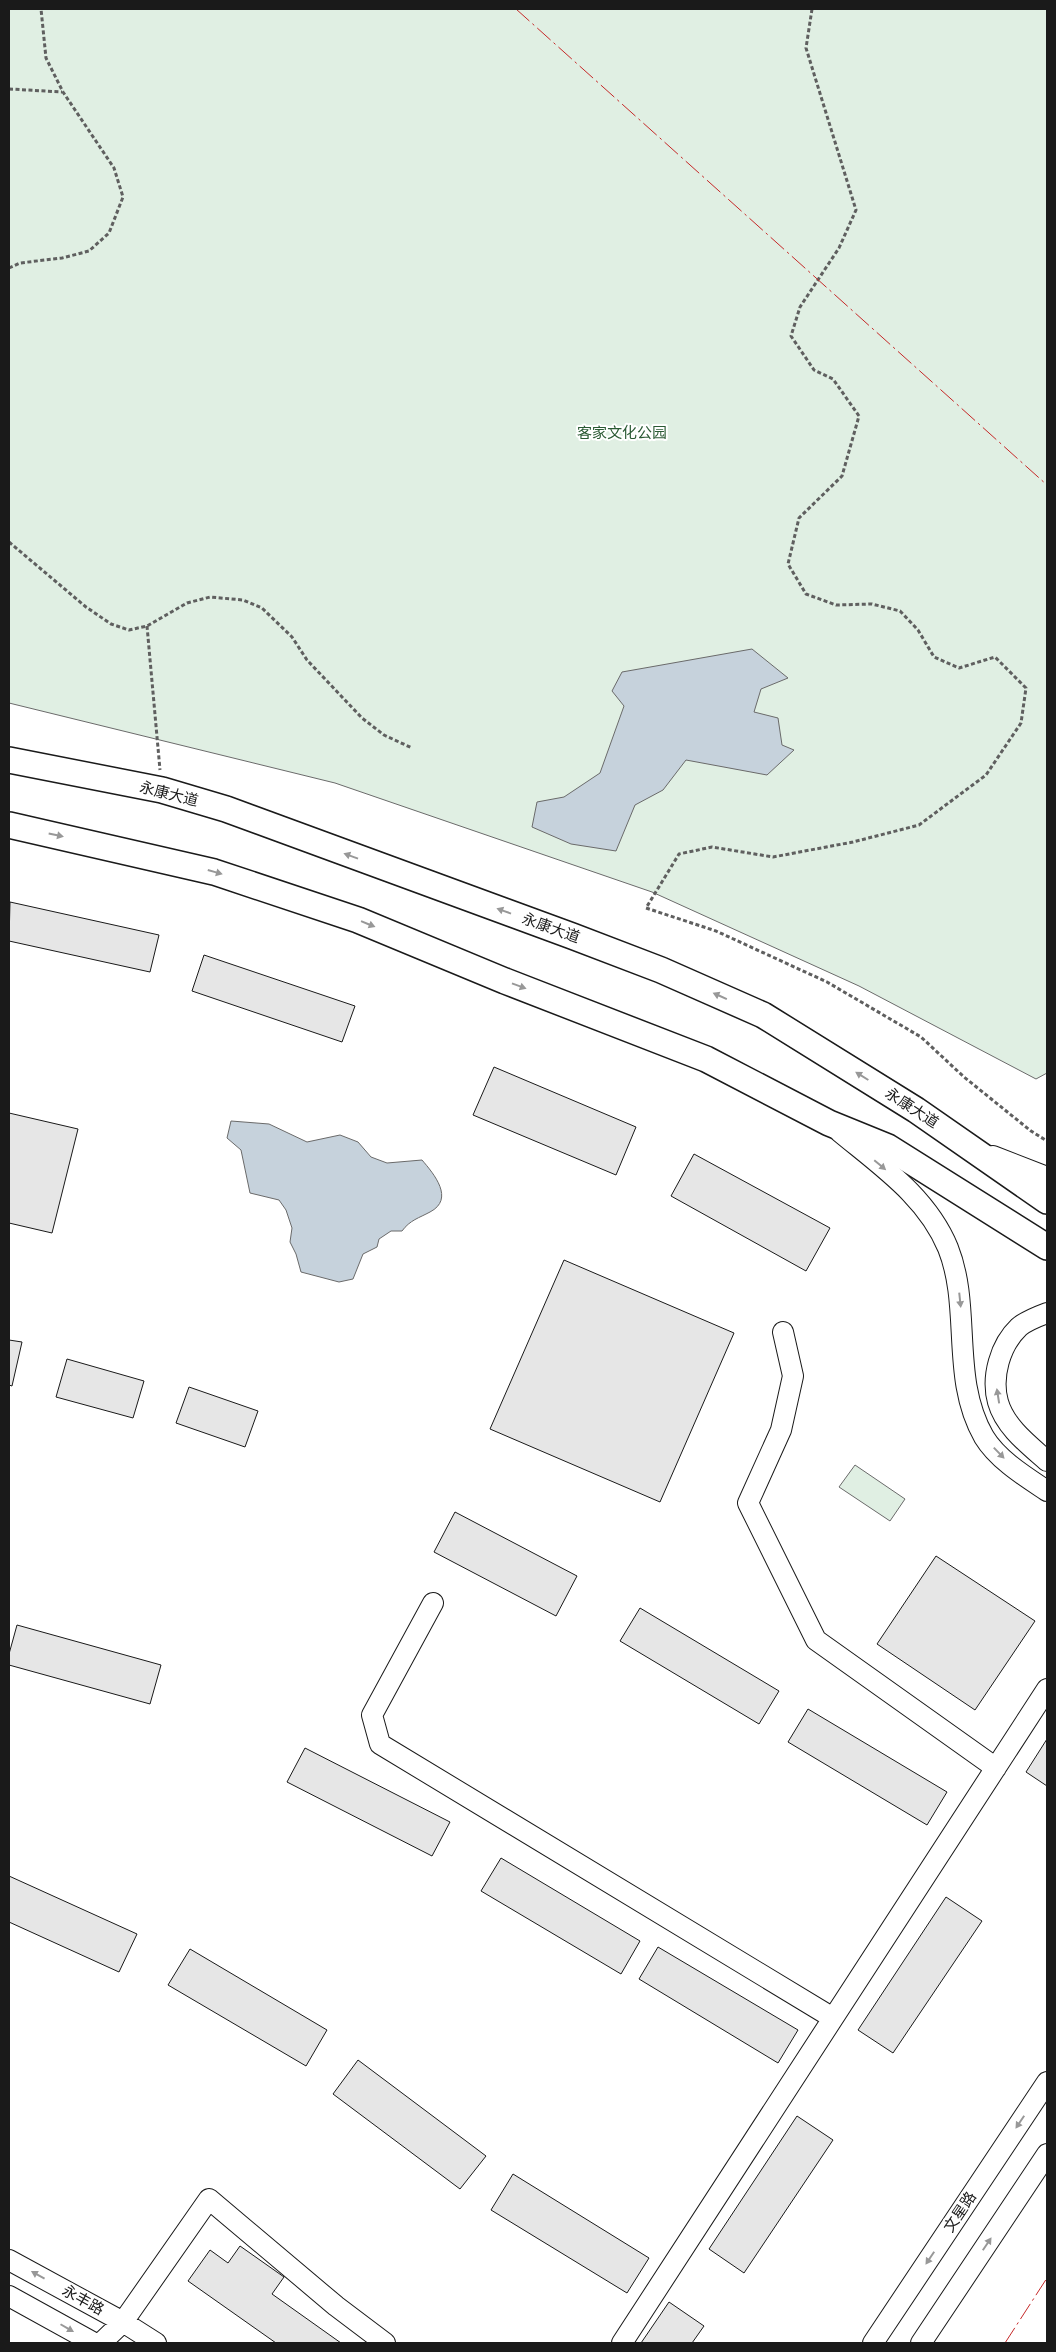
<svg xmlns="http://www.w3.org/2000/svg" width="1056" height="2352" font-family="Manrope,'Noto Sans SC',sans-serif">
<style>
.green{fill:#e0efe3;stroke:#6a6a6a}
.water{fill:#c6d2dc;stroke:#6a6a6a}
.building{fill:#e6e6e6;stroke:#1a1a1a}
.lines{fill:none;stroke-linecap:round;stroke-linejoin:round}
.minor-casing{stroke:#1a1a1a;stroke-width:22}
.major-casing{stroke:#1a1a1a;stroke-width:28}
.path{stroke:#5f5f5f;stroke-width:3;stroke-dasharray:4 2.5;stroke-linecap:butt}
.minor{stroke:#fff;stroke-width:20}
.major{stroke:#fff;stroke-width:25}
.power{stroke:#c62828;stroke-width:1;stroke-dasharray:18 4 2.5 4;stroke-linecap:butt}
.oneway{fill:#989898}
.labels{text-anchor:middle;stroke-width:4;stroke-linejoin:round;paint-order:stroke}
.park-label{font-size:15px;fill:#2b5a34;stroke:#fff}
.street-label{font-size:15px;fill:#1a1a1a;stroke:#fff}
</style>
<rect width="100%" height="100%" fill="#fff"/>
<path class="green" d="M9 9H1047V1073L1036 1079 859 986 652 892 335 783 9 703Z
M855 1465 905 1499 890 1521 839 1487Z"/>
<path class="water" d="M752 649 788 678 761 689 754 712 778 718 782 745 794 750 767 775 686 760 663 790 635 805 616 851 571 844 532 827 537 802 564 797 600 773 624 706 612 691 622 672Z
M231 1121 269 1124 307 1142 340 1135 358 1142 371 1157 387 1163 422 1160C434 1174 455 1199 430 1212 419 1218 410 1220 402 1231H391L379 1239 377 1247 363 1254 353 1279 339 1282 301 1272 296 1254 290 1242 292 1228 286 1210 279 1200 250 1193 241 1150 227 1138Z"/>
<path class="building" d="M10 902 159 935 150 972 9 941Z
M204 955 355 1006 342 1042 192 991Z
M494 1067 636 1127 616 1175 473 1115Z
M9 1113 78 1129 52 1233 9 1223Z
M694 1154 830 1228 806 1271 671 1196Z
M564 1260 734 1333 660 1502 490 1429Z
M9 1340 22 1342 12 1386 9 1385Z
M67 1359 144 1381 133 1418 56 1397Z
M189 1387 258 1411 245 1447 176 1423Z
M455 1512 577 1576 556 1616 434 1552Z
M936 1556 1035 1621 975 1710 877 1644Z
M640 1608 779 1691 759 1724 620 1641Z
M17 1625 161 1665 150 1704 9 1665V1654Z
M808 1709 947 1792 927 1825 788 1742Z
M1047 1739V1786L1026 1772Z
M305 1748 450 1822 432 1856 287 1782Z
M501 1858 640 1941 621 1974 481 1891Z
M9 1876 137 1934 119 1972 9 1922Z
M946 1897 982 1921 893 2053 858 2030Z
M658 1947 798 2030 778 2063 639 1979Z
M190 1949 327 2030 306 2066 168 1985Z
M358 2060 486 2156 460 2189 333 2094Z
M797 2116 833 2140 744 2273 709 2249Z
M513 2174 649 2258 627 2293 491 2210Z
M240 2246 284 2277 272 2294 341 2343H276L188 2281 210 2250 228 2263Z
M669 2302 704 2326 692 2343H641Z"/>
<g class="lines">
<g class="minor-casing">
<path id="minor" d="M840 1132C881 1166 927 1197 948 1248 972 1308 950 1378 984 1437 998 1460 1026 1477 1047 1491
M993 1156 1047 1177
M1047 1313C1039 1316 1026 1321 1019 1327 1000 1345 991 1377 998 1402 1005 1427 1029 1445 1047 1461
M783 1332 793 1376 781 1430 748 1503 816 1640 996 1768
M433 1603 372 1715 380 1744 833 2018
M9 2260 123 2322 156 2343
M9 2296 94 2343
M101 2343 123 2322 209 2199 336 2306 385 2343
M622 2343 1047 1689
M873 2343 1047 2082
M921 2343 1047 2154"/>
</g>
<g class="major-casing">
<path id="major" d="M9 760 162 790 226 809 572 936 661 970 763 1015 916 1110 1047 1201
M9 825 214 872 358 920 505 981 706 1059 829 1123 888 1147 1047 1247"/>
</g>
<path class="path" d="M812 9 806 48 856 210 839 248 800 307 791 336 814 370 833 379 859 416 842 476 799 518 788 564 806 594 836 605 872 604 900 611 918 630 934 657 959 668 995 657 1026 688 1021 723 986 775 919 825 853 842 773 857 712 847 679 854 646 908 716 931 827 982 921 1037 964 1077 1031 1131 1047 1141
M9 89 62 92
M9 268 20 263 62 258 89 251 109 233 123 197 114 168 63 92 46 58 41 9
M9 542 86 607 111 624 129 630 147 626 187 603 210 597 243 600 262 608 292 637 307 660 362 718 384 735 412 748
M147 626 160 770"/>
<use href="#minor" class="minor"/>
<use href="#major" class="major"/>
<path class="power" d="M516 9 1047 485
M1005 2343 1047 2278"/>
</g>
<defs><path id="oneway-solid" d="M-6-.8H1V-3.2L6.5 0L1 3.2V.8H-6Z" transform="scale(1.25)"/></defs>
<g class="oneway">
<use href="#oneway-solid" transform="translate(56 835) rotate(12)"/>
<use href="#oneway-solid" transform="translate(351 856) rotate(-160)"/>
<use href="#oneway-solid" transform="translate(215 872) rotate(16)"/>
<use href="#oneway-solid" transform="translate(504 911) rotate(-160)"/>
<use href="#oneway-solid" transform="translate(368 924) rotate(22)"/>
<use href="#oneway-solid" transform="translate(519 986) rotate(20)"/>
<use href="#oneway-solid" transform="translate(720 996) rotate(-156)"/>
<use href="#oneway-solid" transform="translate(862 1076) rotate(-148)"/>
<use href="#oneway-solid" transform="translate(880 1165) rotate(40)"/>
<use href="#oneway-solid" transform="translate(960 1300) rotate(84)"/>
<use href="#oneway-solid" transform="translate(998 1396) rotate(-99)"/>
<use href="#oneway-solid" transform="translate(999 1453) rotate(46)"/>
<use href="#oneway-solid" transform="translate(1020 2122) rotate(124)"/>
<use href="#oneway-solid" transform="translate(987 2244) rotate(-56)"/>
<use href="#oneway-solid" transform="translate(930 2258) rotate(124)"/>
<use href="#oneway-solid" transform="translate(38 2275) rotate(-151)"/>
<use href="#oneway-solid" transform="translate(67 2328) rotate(30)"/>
</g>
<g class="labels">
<g class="park-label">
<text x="622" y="438">客家文化公园</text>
</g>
<g class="street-label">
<text transform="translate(169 794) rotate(14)" y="5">永康大道</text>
<text transform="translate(551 928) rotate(20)" y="5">永康大道</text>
<text transform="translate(912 1108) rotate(33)" y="5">永康大道</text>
<text transform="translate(960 2212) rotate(-56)" y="5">文星路</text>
<text transform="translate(83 2300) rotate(29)" y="5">永丰路</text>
</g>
</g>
<rect width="1056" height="2352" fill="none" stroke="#1a1a1a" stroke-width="20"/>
</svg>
